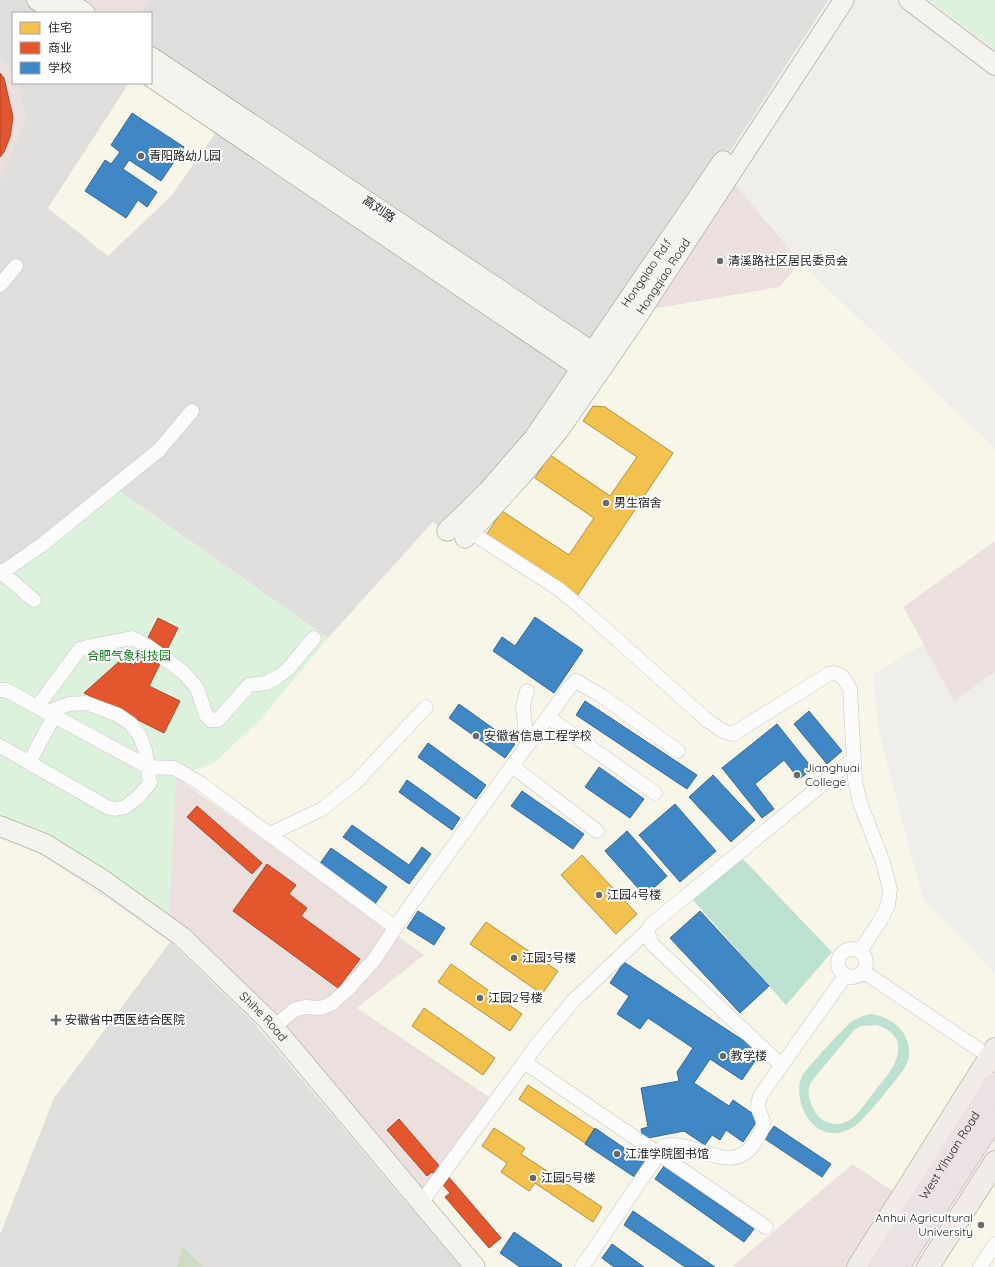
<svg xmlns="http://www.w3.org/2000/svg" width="995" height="1267" font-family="Quicksand,'Noto Sans SC',sans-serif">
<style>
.residential{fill:#dfdedc}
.commercial{fill:#ebe0de}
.education{fill:#f7f6e9}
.forest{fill:#cddbc3}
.park{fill:#ddf2dc}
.pitch{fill:#bce1d0;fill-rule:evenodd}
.homes{fill:#f2c14e;stroke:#b49141}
.shops{fill:#e4572e;stroke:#aa472a}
.schools{fill:#3f88c5;stroke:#366994}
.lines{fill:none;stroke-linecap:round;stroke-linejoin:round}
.street-casing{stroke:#c6c5c3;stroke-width:15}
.secondary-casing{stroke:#979884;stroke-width:21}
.primary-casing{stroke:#a49b8a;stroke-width:23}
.highway-casing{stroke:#c2a5ae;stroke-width:23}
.street{stroke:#fdfcfc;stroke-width:14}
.secondary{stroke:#f3f4ee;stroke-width:20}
.primary{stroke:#f1ece8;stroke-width:22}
.highway{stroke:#eae2e3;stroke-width:22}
.poi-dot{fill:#6a6968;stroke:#fff;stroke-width:1.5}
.labels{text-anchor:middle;stroke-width:4;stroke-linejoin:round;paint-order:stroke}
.poi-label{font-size:12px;fill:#222;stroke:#fff;text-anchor:start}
.street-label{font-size:12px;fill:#222;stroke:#fff}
.park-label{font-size:12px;fill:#18771e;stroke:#fff}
</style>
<rect width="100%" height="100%" fill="#f0eeeb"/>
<path class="residential" d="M0 0H55L75 13H13V73L0 58Z
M149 0H828L744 130 589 358 447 531 433 522 328 638 114 487 0 571V178L26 120 17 83H129L49 208 108 256 151 64V13H140Z
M170 942 253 1022 461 1267H203L184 1246 177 1267H0V1234L54 1098Z"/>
<path class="commercial" d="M55 0H149L140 13H75Z
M0 58 13 73V83H17L26 120 0 178Z
M729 177 800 262 780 287 641 311Z
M995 541V672L954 701 903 607Z
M176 777 425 955 357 1008 496 1101 421 1203 268 1020 168 927Z
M853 1164 902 1197 858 1267H732Z"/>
<path class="education" d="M129 83H151L228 116 171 196 108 256 48 208Z
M800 262 995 449V541L903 607 924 644 873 674 879 733 923 899 995 973V1049L902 1197 852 1164 732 1267H475L421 1203 495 1101 357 1008 424 955 176 777 215 762 259 721 328 638 433 522 447 531 641 311 780 287Z
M0 839 43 856 170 942 54 1098 0 1234Z
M995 1183V1267H940Z"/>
<path class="forest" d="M183 1246 203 1267H177Z"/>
<path class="park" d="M930 0H995V49Z
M113 487 328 638 259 721 215 762 176 777 168 927 0 826V685L2 680 0 679V574Z"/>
<path class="pitch" d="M742 858 832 952 786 1005 693 900Z
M870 1014C891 1016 911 1032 909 1055 909 1059 906 1066 904 1069 897 1079 863 1121 855 1126 846 1132 836 1135 826 1132 806 1127 793 1095 802 1076 806 1069 844 1028 851 1022 856 1018 864 1016 870 1014ZM877 1025C887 1029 897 1034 898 1045 900 1064 884 1079 874 1092 863 1106 851 1129 830 1123 822 1121 818 1117 814 1110 809 1100 806 1093 811 1082L854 1030 861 1026Z"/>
<path class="homes" d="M593 406 605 407 673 453 577 596 486 535 502 511 569 555 594 518 535 478 550 455 610 496 637 457 583 421Z
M582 855 637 914 616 934 561 875Z
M486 922 558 971 542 994 470 944Z
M451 964 522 1014 510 1031 438 982Z
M424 1008 495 1058 483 1075 412 1026Z
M528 1085 594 1129 585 1143 519 1099Z
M494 1128 525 1148 521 1154 602 1207 593 1222 535 1183 529 1191 501 1172 507 1163 482 1146Z"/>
<path class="shops" d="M0 73 4 78 13 117 10 137 4 152 0 157Z
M158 618 178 628 149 686 180 701 164 733 84 693 122 659 134 665Z
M197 806 262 863 252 874 187 817Z
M267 864 296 885 289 894 307 908 301 916 360 959 338 988 233 911Z
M399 1119 501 1238 489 1248 445 1197 450 1193 432 1172 427 1176 387 1130Z"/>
<path class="schools" d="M132 113 184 147 161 181 129 160 123 169 157 192 147 207 138 200 126 218 85 191 105 160 111 164 120 152 111 145Z
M535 617 583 650 554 693 493 651 502 637 515 646Z
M585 701 697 775 687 789 576 715Z
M459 704 515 744 505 758 449 718Z
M809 711 842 751 827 764 794 724Z
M777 724 813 769 799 779 784 760 755 784 774 809 762 818 722 768Z
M428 743 486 785 476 799 418 757Z
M599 767 644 799 630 818 585 787Z
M713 775 755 820 731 842 689 797Z
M407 780 460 818 452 830 399 792Z
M522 791 584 834 573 849 511 806Z
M675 804 716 851 680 882 639 835Z
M352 825 409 865 422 847 431 854 409 884 343 837Z
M627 831 667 876 645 896 605 851Z
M331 848 387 887 375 904 319 865Z
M418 911 445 928 434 945 407 928Z
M700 911 769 986 740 1013 670 938Z
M624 962 761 1052 742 1080 710 1059 694 1083 729 1106 733 1100 759 1118 743 1142 726 1130 720 1140 712 1135 705 1145 684 1131 643 1139 641 1129 648 1127 641 1088 679 1081 677 1072 693 1048 648 1018 640 1029 617 1014 629 996 610 983Z
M774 1126 831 1164 822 1177 765 1139Z
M595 1128 649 1165 639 1180 585 1144Z
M664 1166 754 1229 744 1242 655 1179Z
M633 1211 715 1267H685L624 1225Z
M514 1232 562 1265 561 1267H520L500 1253Z
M612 1244 644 1267H614L602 1258Z"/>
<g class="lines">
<g class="street-casing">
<path id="street" d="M0 285 16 266
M463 527 560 590 585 611 708 721 723 731 733 734 829 674 835 673 843 677 850 689 855 780 860 803 883 862 890 889 888 905 880 921 860 951
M0 571 34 600
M0 574 43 544 159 450 192 411
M0 690H6L148 767 174 768 200 783 396 928
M37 707 80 649 96 645 132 638 146 645 183 672 197 688 206 715 211 720H218L249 685 266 683 279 676 288 669 314 638
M548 717 655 793
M0 746 107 807 115 809 125 807 138 797 150 783 145 750 140 736 131 724 118 715 86 703 69 704 47 712
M527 746 523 706 527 691
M29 763 54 716
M512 766 597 831
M270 834 322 809 356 782 426 707
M838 963a14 14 0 1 1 28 0a14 14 0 1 1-28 0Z
M864 972 990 1057
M274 1027 294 1010 305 1007 321 1008 331 1004 347 990 374 960 412 903 569 688 576 681 602 696 678 751
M524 1062 766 1227
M781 1065 652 944 647 931 652 924 852 760
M421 1203 536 1046 573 1001 647 931
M582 1267 664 1146C692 1138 730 1177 753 1145 756 1140 762 1132 763 1126 764 1120 760 1115 758 1108 758 1105 759 1100 760 1096L845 976
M980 1267 995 1244"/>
</g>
<g class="secondary-casing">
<g id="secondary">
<path d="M37 0 56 13"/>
<path d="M65 0 85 13"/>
<path d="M909 0 995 65"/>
<path d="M151 57 603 359"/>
<path d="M151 77 593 376"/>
<path id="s1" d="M447 531 488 491 534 438 723 161"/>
<path id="s2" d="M465 538 522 475 559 430 633 323 844 0"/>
<path id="s3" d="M0 826 45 844 103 880 181 936 268 1020 475 1267"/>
</g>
</g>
<g class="primary-casing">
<path id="primary" d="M858 1267 995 1049
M928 1267 995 1162"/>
</g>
<g class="highway-casing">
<g id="highway">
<path id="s4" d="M879 1267 995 1084"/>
<path d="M898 1267 995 1116"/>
</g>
</g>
<use href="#street" class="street"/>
<use href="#secondary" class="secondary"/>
<use href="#primary" class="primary"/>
<use href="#highway" class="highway"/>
</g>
<g class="poi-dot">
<circle cx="141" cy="156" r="4"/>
<circle cx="720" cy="261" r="4"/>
<circle cx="606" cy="503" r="4"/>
<circle cx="476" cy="736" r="4"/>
<circle cx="797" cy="775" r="4"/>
<circle cx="599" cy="895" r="4"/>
<circle cx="514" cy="958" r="4"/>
<circle cx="480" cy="998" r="4"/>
<path d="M54 1014h4v4h4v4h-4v4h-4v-4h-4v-4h4z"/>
<circle cx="723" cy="1056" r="4"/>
<circle cx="617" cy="1154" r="4"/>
<circle cx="533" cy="1178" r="4"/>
<circle cx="981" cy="1225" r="4"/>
</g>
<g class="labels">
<g class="poi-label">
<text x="149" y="160">青阳路幼儿园</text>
<text x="728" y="265">清溪路社区居民委员会</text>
<text x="614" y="507">男生宿舍</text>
<text x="484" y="740">安徽省信息工程学校</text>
<text x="805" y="772">Jianghuai<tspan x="805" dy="14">College</tspan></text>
<text x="607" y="899">江园4号楼</text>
<text x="522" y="962">江园3号楼</text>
<text x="488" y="1002">江园2号楼</text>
<text x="65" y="1024">安徽省中西医结合医院</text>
<text x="731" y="1060">教学楼</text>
<text x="625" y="1158">江淮学院图书馆</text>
<text x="541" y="1182">江园5号楼</text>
<text x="973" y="1222" text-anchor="end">Anhui Agricultural<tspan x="973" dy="14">University</tspan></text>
</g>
<g class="street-label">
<text transform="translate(379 209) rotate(34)" y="4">高刘路</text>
<text dy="4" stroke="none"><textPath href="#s1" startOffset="327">Hongqiao Rd.f</textPath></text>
<text dy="4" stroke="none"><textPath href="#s2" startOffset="329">Hongqiao Road</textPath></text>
<text dy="4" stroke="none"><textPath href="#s3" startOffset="328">Shihe Road</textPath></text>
<text dy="4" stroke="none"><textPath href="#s4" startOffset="132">West Yihuan Road</textPath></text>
</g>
<g class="park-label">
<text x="129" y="660">合肥气象科技园</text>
</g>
</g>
<rect x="12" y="12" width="140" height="72" fill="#ffffff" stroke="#a7a7a7"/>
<rect x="20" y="22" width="20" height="12" fill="#f2c14e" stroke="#a7a7a7"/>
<text x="48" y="32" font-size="12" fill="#222222">住宅</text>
<rect x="20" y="42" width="20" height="12" fill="#e4572e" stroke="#a7a7a7"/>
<text x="48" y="52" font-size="12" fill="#222222">商业</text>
<rect x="20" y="62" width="20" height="12" fill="#3f88c5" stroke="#a7a7a7"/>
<text x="48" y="72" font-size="12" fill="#222222">学校</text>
</svg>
